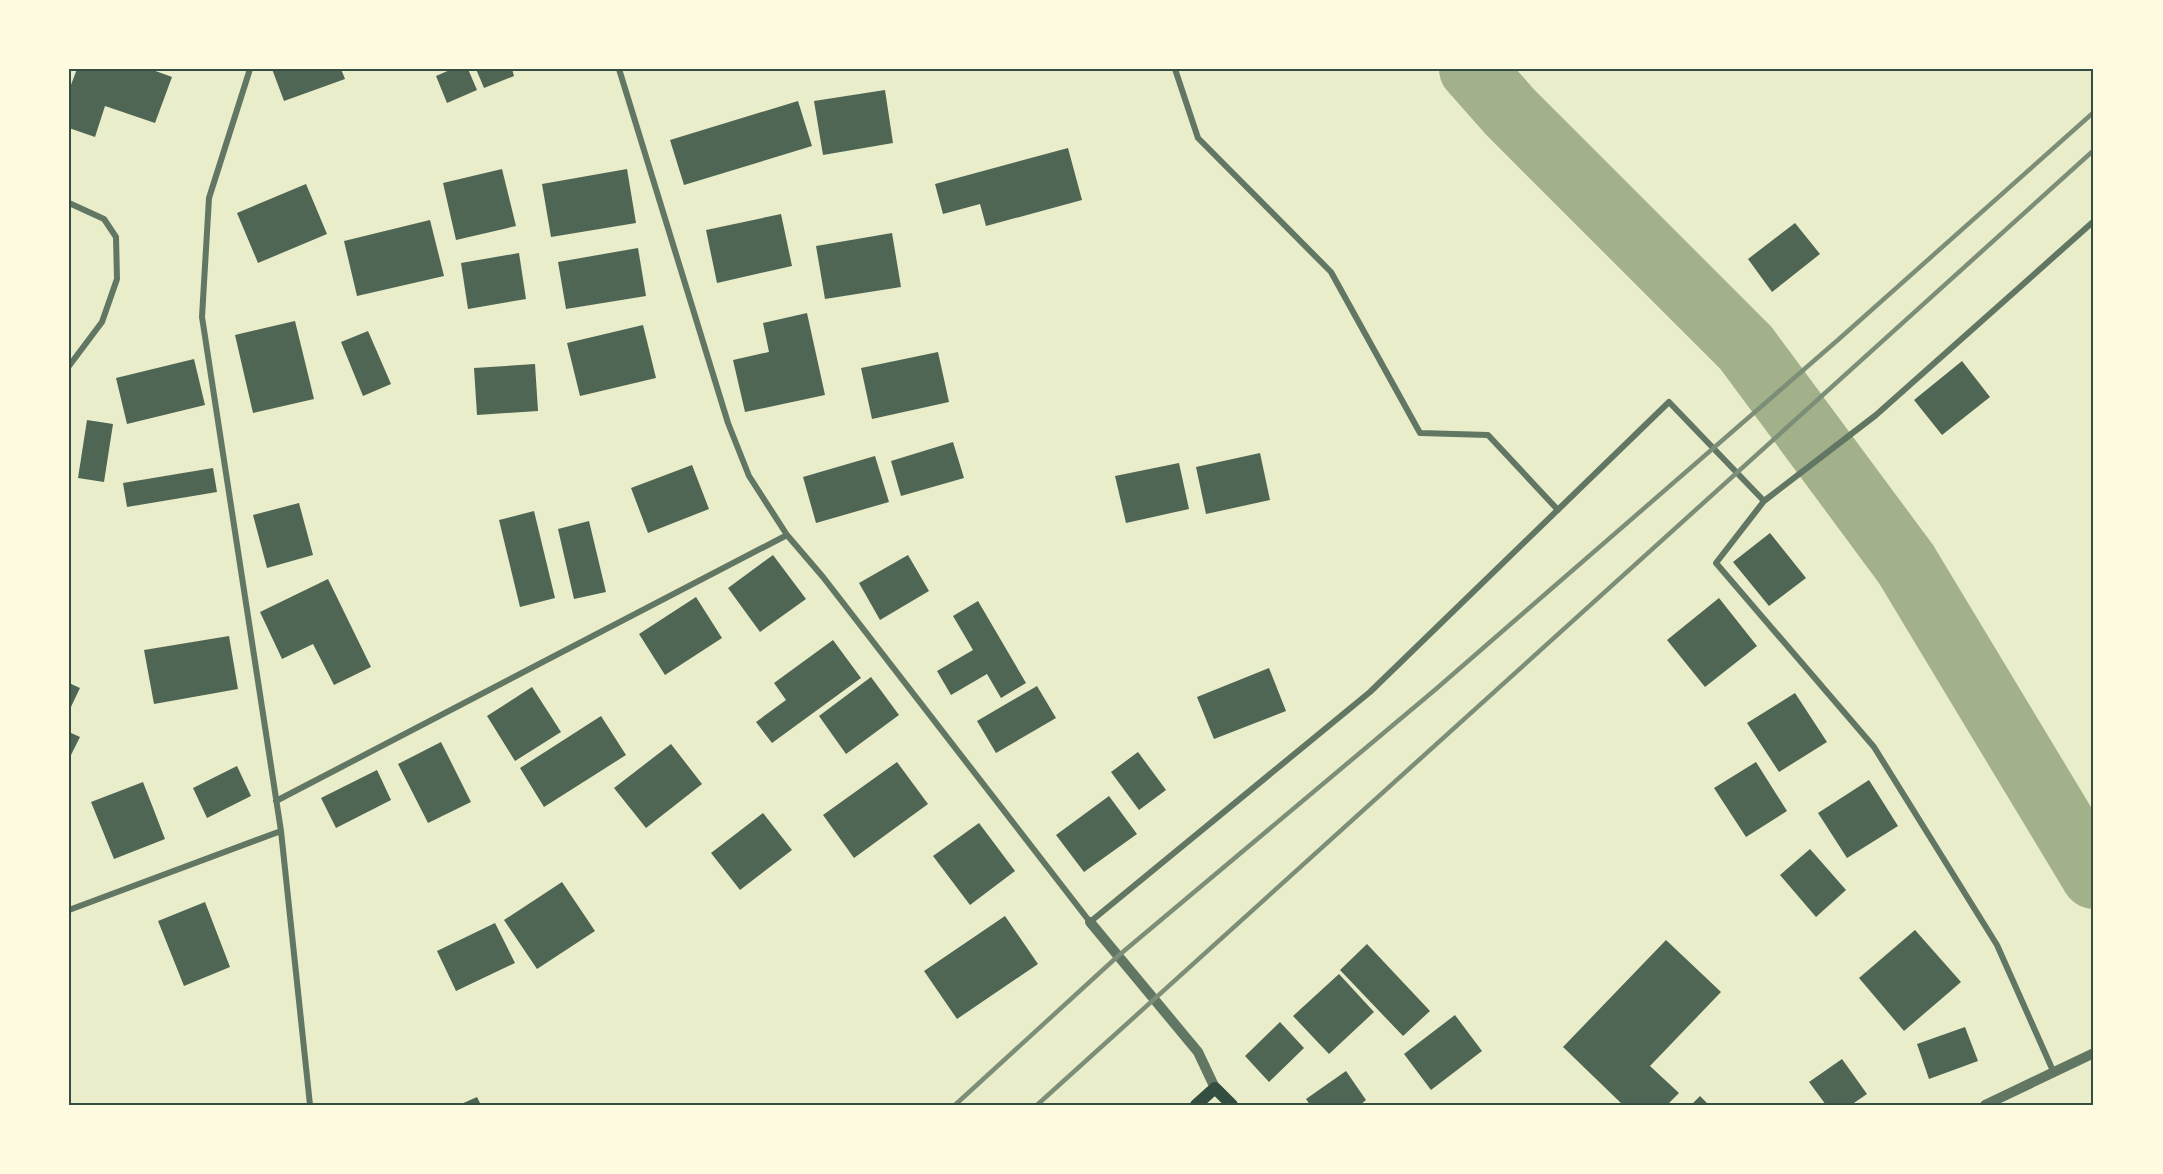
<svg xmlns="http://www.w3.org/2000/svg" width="2163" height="1174" font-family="Karla,sans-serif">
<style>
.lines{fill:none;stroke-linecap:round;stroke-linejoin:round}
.river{stroke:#a3b18a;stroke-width:66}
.building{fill:#4f6655}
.minor{stroke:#617663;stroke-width:6}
.tertiary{stroke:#617663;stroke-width:10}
.secondary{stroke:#344e41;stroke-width:12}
.rail{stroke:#7c8e77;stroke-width:4.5}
.neatline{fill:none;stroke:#344e41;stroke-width:2}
</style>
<rect width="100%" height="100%" fill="#e9edc9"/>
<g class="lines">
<path class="river" d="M1472 69 1510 112 1746 348 1906 564 2094 876"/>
</g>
<path class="building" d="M77 69H150L172 77 155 123 105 106 95 137 69 128V90Z
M272 69H341L345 79 284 101Z
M452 69H468L477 90 447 103 436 76Z
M476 69H512L514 76 484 88Z
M885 90 893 143 823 155 814 101Z
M798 101 812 146 684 185 670 140Z
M1068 148 1082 200 986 226 980 204 943 214 935 184Z
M502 169 516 226 456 240 443 183Z
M627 169 636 223 551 237 542 184Z
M306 184 327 234 258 263 237 213Z
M781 214 792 266 717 283 706 230Z
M430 220 444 276 357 296 344 241Z
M1795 223 1820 254 1772 292 1748 259Z
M892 233 901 287 825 299 816 246Z
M638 248 646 296 566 309 558 262Z
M519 253 526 299 468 309 461 263Z
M807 313 825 395 745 412 733 360 769 352 763 323Z
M295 321 314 399 253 413 235 335Z
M643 325 656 378 580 396 567 343Z
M368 331 391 384 363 396 341 342Z
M938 352 949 402 872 419 861 368Z
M194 359 205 405 127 424 116 378Z
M1962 361 1990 397 1942 435 1914 400Z
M535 364 538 411 477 415 474 368Z
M87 420 113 424 104 482 78 478Z
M953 442 964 478 901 496 891 461Z
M1260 453 1270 500 1206 514 1196 467Z
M875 456 889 502 816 523 803 477Z
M1179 463 1189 509 1126 523 1115 476Z
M692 465 709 509 648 533 631 488Z
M213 468 217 492 127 507 123 483Z
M299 503 313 555 267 568 253 515Z
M534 511 555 598 520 607 499 520Z
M589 521 606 592 574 599 558 529Z
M1770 533 1806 578 1769 606 1733 562Z
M773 555 806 599 760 632 728 588Z
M908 555 929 591 880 620 859 583Z
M328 579 371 667 334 685 313 644 282 659 260 612Z
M696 597 722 638 665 675 639 634Z
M1719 598 1757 646 1705 687 1667 640Z
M978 601 1026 683 1001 698 987 674 951 695 937 671 973 650 953 616Z
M229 636 238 689 154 704 144 650Z
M833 640 861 678 772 743 756 722 786 700 774 683Z
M1269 668 1286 711 1214 739 1197 697Z
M871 677 899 715 846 754 819 716Z
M69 683 80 688 69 711Z
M1037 686 1056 718 996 753 977 721Z
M532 687 561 732 515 761 487 716Z
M1795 693 1827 742 1779 772 1747 723Z
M601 716 626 755 544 807 520 768Z
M69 732 80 737 69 759Z
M441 742 471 802 428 823 398 764Z
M671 744 702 784 646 828 614 788Z
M1138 752 1166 790 1139 810 1111 772Z
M897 762 928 804 854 858 823 815Z
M1756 762 1787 811 1746 837 1714 788Z
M237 766 251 796 207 818 193 788Z
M377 770 391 800 336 828 321 798Z
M1869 780 1898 826 1847 858 1818 813Z
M143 782 165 839 114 859 91 802Z
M1109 796 1137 834 1084 872 1056 835Z
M763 813 792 850 740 890 711 853Z
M979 823 1015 871 970 905 933 856Z
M1810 849 1846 890 1816 917 1780 875Z
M562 882 595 931 537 969 504 920Z
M205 902 230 967 184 986 158 921Z
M1005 916 1038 964 957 1019 924 971Z
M495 923 515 963 456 991 437 951Z
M1915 930 1961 982 1904 1031 1859 978Z
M1666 940 1721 992 1650 1066 1679 1093 1667 1105H1623L1563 1047Z
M1367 944 1430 1011 1403 1036 1340 970Z
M1339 974 1374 1012 1329 1054 1293 1016Z
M1455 1015 1482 1051 1431 1090 1404 1054Z
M1280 1022 1304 1048 1269 1082 1245 1056Z
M1965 1027 1978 1061 1929 1079 1917 1044Z
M1842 1059 1867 1094 1851 1105H1826L1809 1082Z
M1346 1071 1366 1100 1360 1105H1310L1306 1099Z
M1700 1096 1709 1105H1691Z
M477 1097 481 1105H459Z"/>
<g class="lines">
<path class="minor" d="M250 69 209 198 202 317 281 831 310 1105
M619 69 728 423 749 476 787 535 823 577 1090 922 1370 692 1669 402 1764 501
M1175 69 1198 138 1331 272 1420 433 1488 435 1558 510
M69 203 104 219 116 237 117 279 102 322 69 366
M276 801 787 535
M69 910 281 831
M2054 1073 1997 945 1874 747 1716 563 1764 501 1876 415 2094 221"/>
<path class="tertiary" d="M1090 922 1198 1052 1215 1088
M1985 1105 2094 1053"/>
<path class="secondary" d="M1196 1105 1215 1088 1232 1105"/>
<path class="rail" d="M955 1105 1118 956 1436 689 1839 339 2094 112
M1037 1105 2094 150"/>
</g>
<rect width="2163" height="1174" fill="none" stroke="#fefae0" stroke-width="141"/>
<rect x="70" y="70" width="2022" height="1034" class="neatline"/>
</svg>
